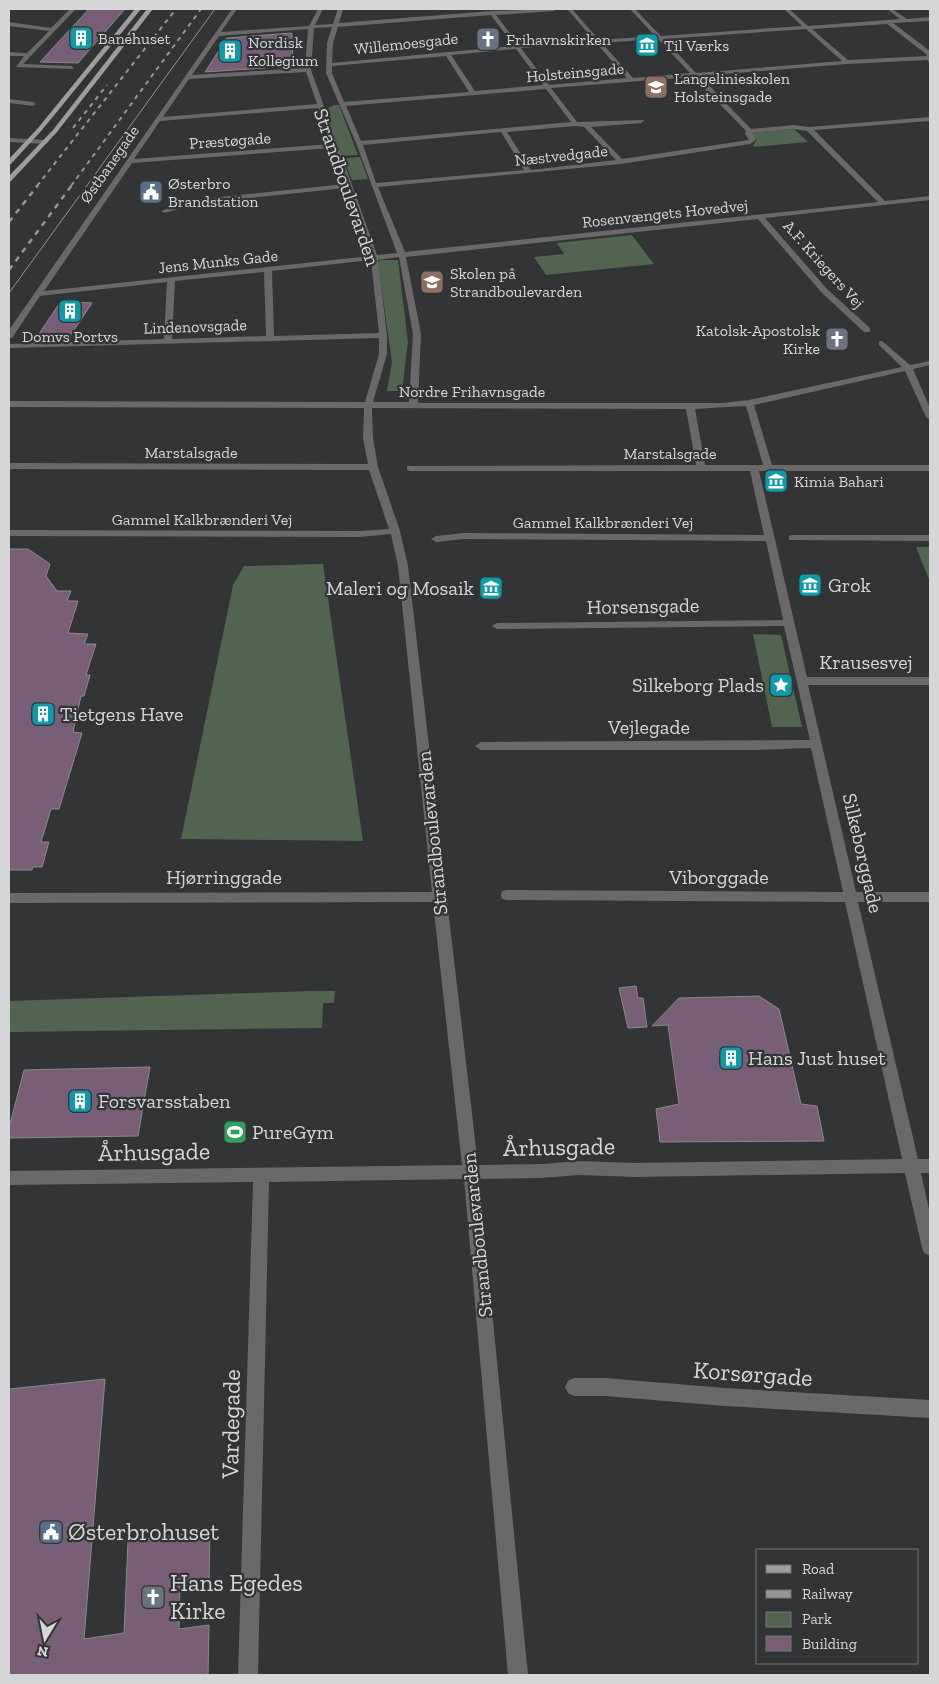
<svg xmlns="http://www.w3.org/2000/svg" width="939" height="1684" font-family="'Zilla Slab',serif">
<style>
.green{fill:#506450}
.building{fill:#785e76;stroke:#8b898b}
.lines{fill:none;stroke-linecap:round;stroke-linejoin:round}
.minor{fill:#6a6868;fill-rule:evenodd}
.major{fill:#9f9c9c;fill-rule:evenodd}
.tram{stroke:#949596;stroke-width:1}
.rail-far1{stroke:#949596;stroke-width:2;stroke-dasharray:4.5 4.5;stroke-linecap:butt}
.rail{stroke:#949596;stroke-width:2.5;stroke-dasharray:5.5 5.5;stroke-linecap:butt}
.labels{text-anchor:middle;stroke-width:4.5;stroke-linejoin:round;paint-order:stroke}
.far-poi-label{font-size:16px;fill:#d5d6d7;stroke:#323436;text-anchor:start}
.far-street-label{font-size:16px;fill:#d5d6d7;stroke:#323436}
.street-label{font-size:20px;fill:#d5d6d7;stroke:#323436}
.poi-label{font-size:20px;fill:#d5d6d7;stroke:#323436;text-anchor:start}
.near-street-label{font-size:24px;fill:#d5d6d7;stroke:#323436}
.near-poi-label{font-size:24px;fill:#d5d6d7;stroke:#323436;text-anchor:start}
</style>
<rect width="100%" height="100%" fill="#323436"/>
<path class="green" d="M334 105H339L358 155 342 156 325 110Z
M794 129 808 142 754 147 753 145 757 140 751 134 752 133Z
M360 157 368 179 352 180 343 158Z
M632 235 654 264 546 275 534 257 564 254 557 243Z
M380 260H398L408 342 402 391H387L392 362 378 263Z
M916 547H930V582Z
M323 564 363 841 181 839 233 585 244 566Z
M753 634 781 635 802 727H772Z
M312 991H335L334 1003H323L322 1028 9 1032V1001Z"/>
<path class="building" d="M89 9H125L78 63 40 62Z
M292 33 293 66 205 72 227 38Z
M61 301 92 303 70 336 39 334Z
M9 549H28L50 564 46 576 57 591H71L67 601H78L68 633 88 634 84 644H96L86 675H90L84 696H81L73 732 82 733 59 809H51L41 842H49L42 867H33L32 870H9Z
M636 986 638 998H643L647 1027 628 1028 619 988Z
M759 996 779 1009 801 1104 817 1106 824 1141 660 1142 656 1109 679 1104 668 1025 652 1026 679 998Z
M150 1067 138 1136 9 1138V1128L24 1070Z
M105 1379 84 1639 124 1633 128 1541 210 1531 209 1579 180 1583 179 1629 209 1625 208 1675H9V1389Z"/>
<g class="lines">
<path class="minor" d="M70 9H76L23 64 72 66 74 69 16 67 24 56H9V52L27 53 49 31 9 26V22L51 28Z
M232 9H237L221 32 309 26 318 9H323L315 25 333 24 338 9H343L339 23 492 11 556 9 554 11 496 15 519 45 594 40 567 9H572L599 40 655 36 630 9H635L661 36 802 26 784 9H789L808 26 900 19 887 9H892L907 19 930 17V21L893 23 930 51V63L927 60 847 64 700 76 751 129 794 125 809 127 930 117V121L814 130 885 201 930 196V200L765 218 827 289 870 328V332H864L822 293 758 219 406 257 421 334 418 403H722L749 400 902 367 879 345V341H882L910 365 930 361V365L913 369 930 408V420L926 417 905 371 754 405 772 465H930V471H759L807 677H930V685H808L856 892H930V902H858L918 1159H930V1173H921L930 1214V1256L924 1253 922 1248 905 1173 636 1177 579 1175 541 1178 479 1179 528 1675H508L464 1179 269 1182 258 1675H238L253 1182 9 1185V1171L462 1165 433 902 9 903V893L432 892 398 566 391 534 360 537 9 536V530L360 531 389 529 369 470 9 469V463L368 464 363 438 364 408 9 407V401L365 402 379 354V338L9 348V344L164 339 167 282 40 296 12 338H9V330ZM491 15 514 46 332 63 333 43 338 27ZM887 24 926 54 927 56 848 60 812 29ZM332 27 327 43 326 73 356 143 397 253 377 255 311 70 314 28ZM308 29 305 68 192 75 219 36ZM806 29 842 61 696 73 664 39ZM658 39 690 73 633 78 602 43ZM596 43 627 78 549 85 521 48ZM516 49 543 85 475 91 451 55ZM446 56 469 92 344 102 332 73V66ZM306 72 317 104 163 117 189 79ZM693 77 746 131 745 134 749 140 622 159 591 127 641 123 644 121 643 120 577 122 551 88ZM546 89 571 122 361 141 346 106ZM318 108 331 144 134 159 160 121ZM575 126 584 127 616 160 531 170 507 132ZM794 129 807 131 878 202 405 252 378 187 621 164 750 144 756 140 752 133ZM501 132 524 170 376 183 363 145ZM332 148 345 184 192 200 161 211 165 213 193 204 346 188 370 256 44 291 132 163ZM399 257 413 334 409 402H373L387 354V335L378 260ZM371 260 379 333 274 336 272 271ZM264 272 266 336 172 339 175 281ZM746 406 763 465H705L695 409ZM372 408 686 409 696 465 407 466V470L410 471H750L764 535 464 533 436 536 431 539 436 542 464 539 766 541 783 620 497 623 492 626 497 629 784 626 810 740 481 742 475 746 481 750H755L811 748 843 892 507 890 502 891 501 895 502 899 507 900 845 902 902 1159 636 1163 579 1161 541 1164 478 1165 408 566 400 531 378 467 373 438Z
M9 99 33 102 36 104 33 106 9 103Z
M9 138 46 140 49 142 46 144 9 142Z
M792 535H930V541L789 540V536Z
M574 1378H605L725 1388 930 1400V1418L725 1406 605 1396H574L568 1393 565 1387 568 1381Z"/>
<path class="major" d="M135 9H141L42 130 11 164 9 165V159L38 128Z
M147 9H153L57 132 11 181 9 182V176L53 130Z"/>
<path class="tram" d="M9 293 215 9"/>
<path class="rail-far1" d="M73 128 107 85
M37 186 176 9
M71 186 201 9"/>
<path class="rail" d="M9 222 38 185
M9 270 72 185"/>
</g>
<defs>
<g id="building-square" transform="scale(1.25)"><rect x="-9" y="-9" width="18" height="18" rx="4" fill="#0f9aa8" stroke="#323436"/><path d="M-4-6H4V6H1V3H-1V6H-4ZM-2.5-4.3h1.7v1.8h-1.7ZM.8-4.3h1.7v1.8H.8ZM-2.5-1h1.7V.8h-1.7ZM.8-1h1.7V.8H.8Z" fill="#fff"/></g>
<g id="church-square" transform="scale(1.25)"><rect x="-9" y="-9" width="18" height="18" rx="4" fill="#6b7280" stroke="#323436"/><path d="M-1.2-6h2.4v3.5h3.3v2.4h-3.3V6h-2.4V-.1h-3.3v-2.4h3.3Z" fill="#fff"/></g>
<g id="museum-square" transform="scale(1.25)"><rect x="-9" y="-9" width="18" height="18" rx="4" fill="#0f9aa8" stroke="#323436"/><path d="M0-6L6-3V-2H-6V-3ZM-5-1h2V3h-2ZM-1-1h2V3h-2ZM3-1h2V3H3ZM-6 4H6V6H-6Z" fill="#fff"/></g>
<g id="school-square" transform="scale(1.25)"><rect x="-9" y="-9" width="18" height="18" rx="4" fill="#8d6e63" stroke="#323436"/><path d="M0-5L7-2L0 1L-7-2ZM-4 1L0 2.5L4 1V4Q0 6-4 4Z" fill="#fff"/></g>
<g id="civic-square" transform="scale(1.25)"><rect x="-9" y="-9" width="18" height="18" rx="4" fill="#5c6f8a" stroke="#323436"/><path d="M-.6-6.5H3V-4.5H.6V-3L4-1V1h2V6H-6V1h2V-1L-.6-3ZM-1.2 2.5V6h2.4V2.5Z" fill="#fff"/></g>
<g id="sight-square" transform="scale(1.25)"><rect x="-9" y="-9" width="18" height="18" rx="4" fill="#0f9aa8" stroke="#323436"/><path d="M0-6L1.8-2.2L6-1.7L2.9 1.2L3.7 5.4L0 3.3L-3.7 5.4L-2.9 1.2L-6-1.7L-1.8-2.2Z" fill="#fff"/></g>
<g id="stadium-square" transform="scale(1.25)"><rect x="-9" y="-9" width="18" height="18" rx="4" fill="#2e9e5b" stroke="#323436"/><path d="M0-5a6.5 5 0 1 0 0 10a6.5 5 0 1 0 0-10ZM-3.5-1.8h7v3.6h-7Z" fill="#fff"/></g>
</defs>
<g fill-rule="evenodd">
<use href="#building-square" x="81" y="38"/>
<use href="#church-square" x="488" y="39"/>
<use href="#museum-square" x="647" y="45"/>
<use href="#building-square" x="230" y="51"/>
<use href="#school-square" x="656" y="87"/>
<use href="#civic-square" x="151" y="192"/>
<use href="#school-square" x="432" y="282"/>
<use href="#building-square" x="70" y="311"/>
<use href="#church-square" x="837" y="339"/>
<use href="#museum-square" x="776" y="481"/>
<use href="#museum-square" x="810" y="585"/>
<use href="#museum-square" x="491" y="588"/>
<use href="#sight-square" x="781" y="685"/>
<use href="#building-square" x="43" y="714"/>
<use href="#building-square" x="731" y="1058"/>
<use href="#building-square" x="80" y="1101"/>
<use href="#stadium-square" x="235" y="1132"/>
<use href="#civic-square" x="51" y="1532"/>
<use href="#church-square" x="153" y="1597"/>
</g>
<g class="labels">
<g class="far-poi-label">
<text x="98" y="44">Banehuset</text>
<text x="506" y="45">Frihavnskirken</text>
<text x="248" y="48">Nordisk<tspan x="248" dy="18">Kollegium</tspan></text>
<text x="664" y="51">Til Værks</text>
<text x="674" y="84">Langelinieskolen<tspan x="674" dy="18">Holsteinsgade</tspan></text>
<text x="168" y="189">Østerbro<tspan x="168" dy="18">Brandstation</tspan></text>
<text x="450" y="279">Skolen på<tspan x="450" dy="18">Strandboulevarden</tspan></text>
<text x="820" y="336" text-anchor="end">Katolsk-Apostolsk<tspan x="820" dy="18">Kirke</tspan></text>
<text x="70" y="342" text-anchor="middle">Domvs Portvs</text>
<text x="794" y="487">Kimia Bahari</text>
</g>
<g class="far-street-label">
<text transform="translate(406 43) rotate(-6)" y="6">Willemoesgade</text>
<text transform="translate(575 72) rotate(-5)" y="6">Holsteinsgade</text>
<text transform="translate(230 140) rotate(-4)" y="6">Præstøgade</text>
<text transform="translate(561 155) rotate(-6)" y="6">Næstvedgade</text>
<text transform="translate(109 164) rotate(-55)" y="6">Østbanegade</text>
<text transform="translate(665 213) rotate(-6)" y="6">Rosenvængets Hovedvej</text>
<text transform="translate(218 261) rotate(-6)" y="6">Jens Munks Gade</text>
<text transform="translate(824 264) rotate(48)" y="6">A.F. Kriegers Vej</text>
<text transform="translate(195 326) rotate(-2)" y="6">Lindenovsgade</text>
<text x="472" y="397">Nordre Frihavnsgade</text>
<text x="191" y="458">Marstalsgade</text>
<text x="670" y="459">Marstalsgade</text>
<text x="202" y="525">Gammel Kalkbrænderi Vej</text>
<text x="603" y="528">Gammel Kalkbrænderi Vej</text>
</g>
<g class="street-label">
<text transform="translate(347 187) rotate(71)" y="7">Strandboulevarden</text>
<text transform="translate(643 606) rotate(-1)" y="7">Horsensgade</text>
<text x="866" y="669">Krausesvej</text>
<text x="649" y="734">Vejlegade</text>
<text transform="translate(432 833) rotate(-96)" y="7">Strandboulevarden</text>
<text transform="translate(863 853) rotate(77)" y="7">Silkeborggade</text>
<text x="224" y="884">Hjørringgade</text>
<text x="719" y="884">Viborggade</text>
<text transform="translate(477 1235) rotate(-96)" y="7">Strandboulevarden</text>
</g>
<g class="poi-label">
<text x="828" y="592">Grok</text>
<text x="474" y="595" text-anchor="end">Maleri og Mosaik</text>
<text x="764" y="692" text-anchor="end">Silkeborg Plads</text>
<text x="60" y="721">Tietgens Have</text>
<text x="748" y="1065">Hans Just huset</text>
<text x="98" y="1108">Forsvarsstaben</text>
<text x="252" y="1139">PureGym</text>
</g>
<g class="near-street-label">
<text transform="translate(559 1147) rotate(-1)" y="8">Århusgade</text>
<text transform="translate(154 1152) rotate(-1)" y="8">Århusgade</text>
<text transform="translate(753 1374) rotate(4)" y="8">Korsørgade</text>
<text transform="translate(231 1424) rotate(-89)" y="8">Vardegade</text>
</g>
<g class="near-poi-label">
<text x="68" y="1540">Østerbrohuset</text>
<text x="170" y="1591">Hans Egedes<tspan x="170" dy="28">Kirke</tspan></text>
</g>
</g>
<rect width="939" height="1684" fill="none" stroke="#d5d6d7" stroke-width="20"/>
<rect x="756" y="1549" width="162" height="115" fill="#323436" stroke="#737576"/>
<rect x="766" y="1565" width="25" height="8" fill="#9f9c9c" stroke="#737576"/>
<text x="802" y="1574" font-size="15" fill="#d5d6d7">Road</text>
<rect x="766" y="1590" width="25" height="8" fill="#949596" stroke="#737576"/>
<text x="802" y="1599" font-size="15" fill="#d5d6d7">Railway</text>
<rect x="766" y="1612" width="25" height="15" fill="#506450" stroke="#737576"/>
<text x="802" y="1624" font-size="15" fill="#d5d6d7">Park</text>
<rect x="766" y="1636" width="25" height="15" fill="#785e76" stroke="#737576"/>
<text x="802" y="1649" font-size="15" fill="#d5d6d7">Building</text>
<g transform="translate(45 1639) rotate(190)" stroke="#323436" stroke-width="4" paint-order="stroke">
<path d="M0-4L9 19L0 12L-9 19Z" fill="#d5d6d7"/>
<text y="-8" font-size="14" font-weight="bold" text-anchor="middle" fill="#d5d6d7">N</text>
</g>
</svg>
